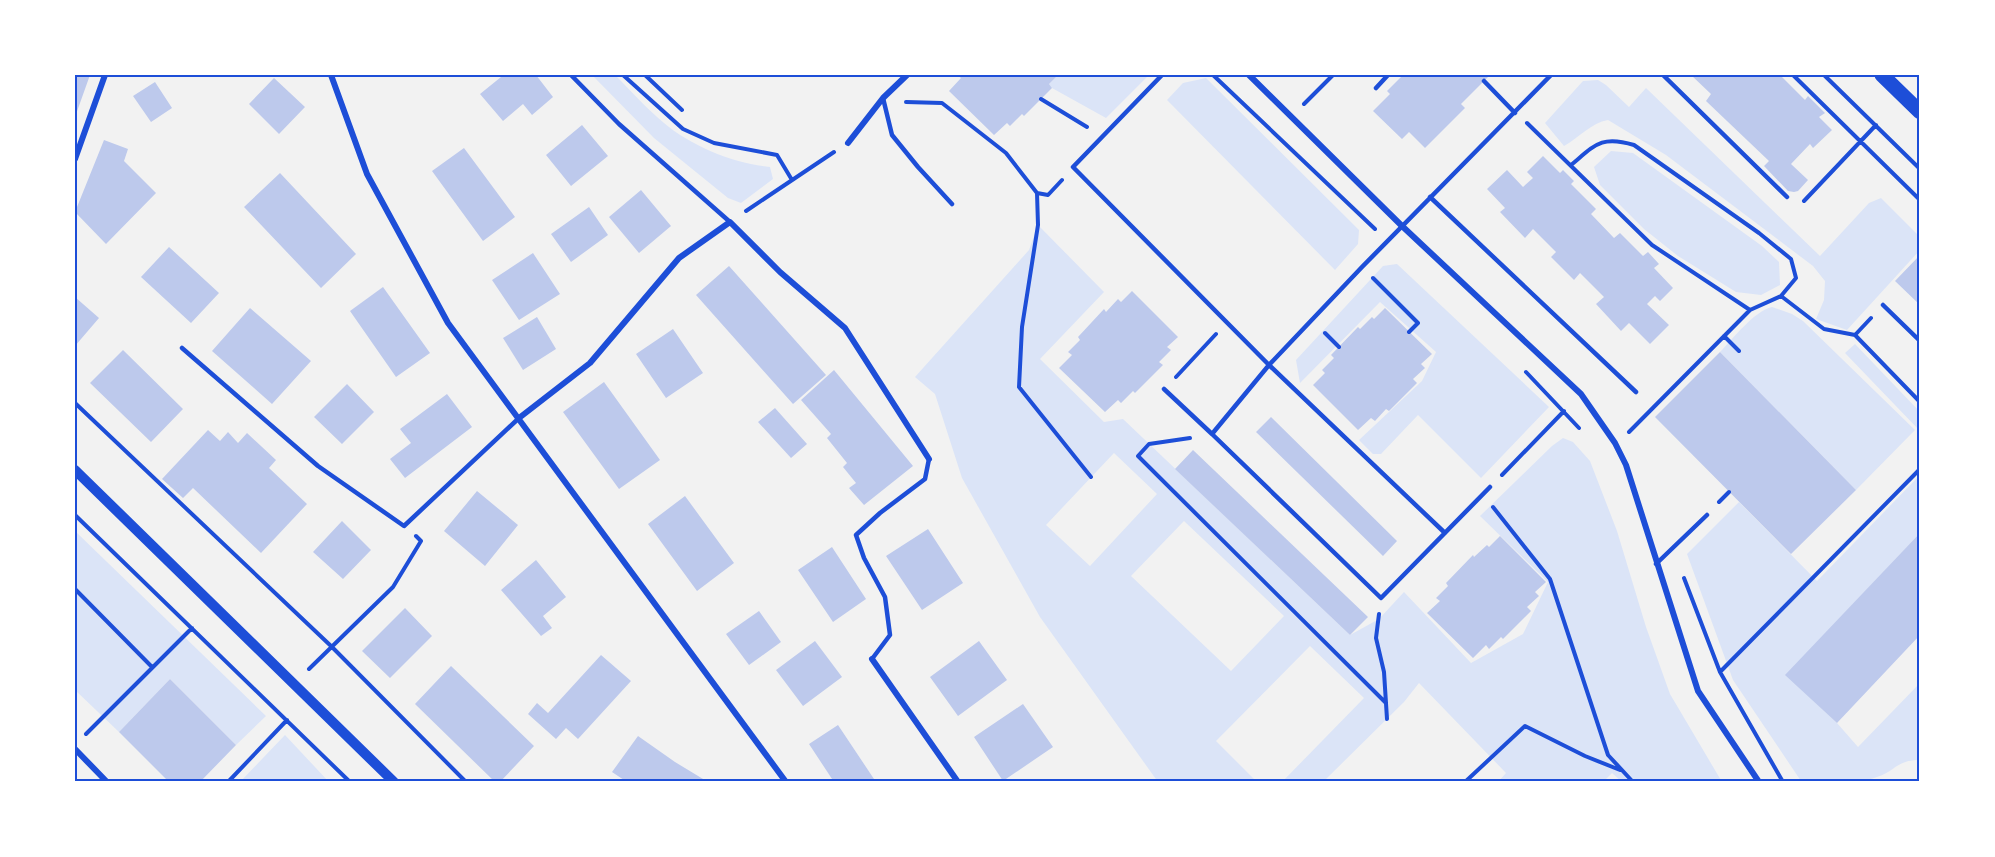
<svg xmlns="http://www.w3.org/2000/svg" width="1995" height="857" font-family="'Nunito Sans',sans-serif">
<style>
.green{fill:#dbe4f7;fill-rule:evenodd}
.building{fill:#bdc9ec}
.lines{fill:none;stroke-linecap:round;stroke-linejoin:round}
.path{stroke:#1d4ed8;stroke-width:4}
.service{stroke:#1d4ed8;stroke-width:4.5}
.minor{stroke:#1d4ed8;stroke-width:6}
.tertiary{stroke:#1d4ed8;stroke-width:10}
.primary{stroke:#1d4ed8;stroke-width:15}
.neatline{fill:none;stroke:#1d4ed8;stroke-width:2}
</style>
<rect width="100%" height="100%" fill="#f2f2f2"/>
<path class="green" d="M592 75H615C631 91 647 109 664 123 691 146 735 164 770 167L773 179 741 203 728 198 654 138Z
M1058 75H1149L1106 118 1052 88 1049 84Z
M1206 78 1359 230 1358 244 1335 270 1167 100 1183 83Z
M1598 80 1606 85 1629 107 1646 88 1820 256 1869 203 1881 198 1920 237V250L1847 330 1816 319 1824 300 1825 281 1813 266 1666 155 1608 120C1591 123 1580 137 1564 146L1545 123 1583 81Z
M1611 151 1633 153 1762 246 1779 262 1780 285 1761 295 1736 292 1678 256 1644 229 1600 185 1594 167Z
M1038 225 1104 292 1040 359 1104 422 1123 419 1350 635 1379 619 1404 592 1471 663 1523 634 1548 582 1480 516 1552 446 1563 438 1573 442 1590 461 1617 531 1646 627 1670 694 1722 782H1622L1612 773 1603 782H1498L1506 773 1419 683 1404 702 1323 782H1282L1364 698 1310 646 1216 741 1257 782H1158L1040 617 962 478 935 394 915 377 1029 250ZM1114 453 1157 494 1090 566 1046 525ZM1184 521 1284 616 1231 671 1131 576Z
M1397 264 1549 407 1481 478 1418 415 1381 454H1373L1359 440 1422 381 1436 352 1380 302 1300 383 1296 360 1383 266Z
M1772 307 1792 314 1803 321 1915 430 1856 490 1720 352C1733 339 1754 311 1772 307Z
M1855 344 1920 412 1919 430 1845 353Z
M1920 475V533L1786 675 1837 723 1858 747 1920 683V760C1896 760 1896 771 1877 777 1856 785 1823 783 1801 781L1733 680 1687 554 1739 502 1817 581Z
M75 531 266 716 236 745 170 679 119 732 75 690Z
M285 735 329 782H240Z"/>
<path class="building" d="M75 75H90L75 117Z
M500 75H536L553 97 532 115 523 104 503 121 480 94 501 77Z
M957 75H1058L1049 84 1052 88 1024 116 1022 114 1010 126 1007 123 994 135 949 91 961 78Z
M1403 75H1490L1461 104 1465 108 1425 148 1409 132 1402 139 1373 111 1390 94 1387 91Z
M1691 75H1780L1805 100 1808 96 1825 113 1819 117 1832 130 1813 148 1810 144 1791 164 1808 180 1798 191 1794 192 1788 191 1764 166 1769 161 1706 101 1711 94Z
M274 78 305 107 279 134 249 104Z
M155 82 172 108 151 122 133 96Z
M582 125 608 156 571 186 546 155Z
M104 140 128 149 124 161 156 193 106 244 75 212Z
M464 148 515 217 483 241 432 171Z
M1543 156 1560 173 1563 170 1574 181 1571 184 1596 209 1591 214 1614 238 1620 233 1643 256 1648 252 1659 264 1654 268 1673 288 1660 301 1655 296 1647 304 1669 325 1650 344 1629 323 1621 331 1596 304 1604 297 1580 273 1574 280 1551 257 1556 252 1533 229 1525 238 1500 212 1505 208 1487 189 1507 170 1523 187 1533 178 1527 172Z
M280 173 356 254 321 288 244 207Z
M641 190 671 226 639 253 609 217Z
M589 207 608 235 571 262 551 234Z
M169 247 219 293 191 323 141 277Z
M533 253 560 294 519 320 492 280Z
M1920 255V305L1895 281Z
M729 266 826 375 793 404 696 295Z
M383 287 430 353 396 377 350 311Z
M1132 291 1178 337 1167 347 1171 350 1159 362 1163 365 1135 393 1133 391 1121 403 1118 400 1105 412 1059 368 1072 355 1068 352 1080 340 1078 337 1104 309 1106 312 1118 299 1121 302Z
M75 297 99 318 75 346Z
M250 308 311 361 272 404 212 351Z
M1385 308 1432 354 1421 364 1425 368 1413 379 1417 383 1389 411 1386 409 1375 421 1371 418 1358 430 1313 385 1325 373 1322 370 1334 358 1331 355 1358 327 1360 329 1372 317 1374 319Z
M537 317 556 349 523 370 503 338Z
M673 329 703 373 666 398 636 354Z
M123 350 183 409 151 442 90 383Z
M1720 352 1856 490 1791 554 1655 417Z
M834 370 913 466 864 505 849 488 856 483 843 467 847 463 827 438 831 434 801 400Z
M604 382 660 460 619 489 563 412Z
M347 384 374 412 342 444 314 417Z
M447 394 472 427 405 478 390 459 411 443 400 429Z
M775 408 807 444 791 458 758 422Z
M1271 417 1397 541 1383 556 1256 432Z
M208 430 220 441 228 432 238 443 247 433 276 460 269 468 307 504 261 553 193 488 183 498 162 479Z
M1193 450 1368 617 1350 635 1175 469Z
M477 491 518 525 485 566 444 531Z
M685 496 734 563 697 591 648 524Z
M342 521 371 550 343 579 313 552Z
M928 529 963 583 922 610 886 556Z
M1920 533V635L1837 723 1785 675Z
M1500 536 1546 582 1535 592 1539 596 1527 607 1531 611 1503 639 1501 637 1489 649 1486 645 1473 658 1427 613 1440 601 1436 598 1448 586 1446 583 1473 555 1474 557 1487 545 1489 547Z
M832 547 866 599 833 622 798 570Z
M536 560 566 597 543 616 552 628 541 636 501 590Z
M405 608 432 636 390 678 362 651Z
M759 611 781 642 749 665 726 634Z
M815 641 842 677 803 706 776 670Z
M979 641 1007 680 958 716 930 677Z
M601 655 631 681 578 739 566 728 556 739 528 714 537 703 548 713Z
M451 666 534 746 500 782H495L415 704Z
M170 679 236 745 200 782H169L119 732Z
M1023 704 1053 747 1003 781 974 737Z
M838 725 876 782H834L809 744Z
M638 736 675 762 708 782H627L612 772Z"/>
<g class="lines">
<path class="path" d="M623 75 683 129 714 143 777 155 792 180
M645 75 682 110
M1213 75 1375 229
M1793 75 1920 200
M1824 75 1920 169
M1041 99 1087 127
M906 102 942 103 1006 153 1037 193 1038 225 1022 327 1019 387 1091 477
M1304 104 1333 75
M1527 123 1652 245 1750 310 1781 296
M1571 165C1595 145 1601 135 1634 145L1759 233 1791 259 1796 278 1781 296 1824 329 1855 335 1920 402
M1037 193 1048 195 1062 180
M1804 201 1876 125
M746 211 834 152
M1373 278 1418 323 1409 332
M1325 333 1339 347
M1855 335 1871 318
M1724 336 1739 351
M1526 372 1579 428
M1176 377 1216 334
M75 403 331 646 466 782
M1629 432 1750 310
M1190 438 1149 444 1138 456 1386 703
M1502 475 1564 411
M1719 502 1729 492
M1493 507 1550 579 1608 755 1633 782
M75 515 350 782
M1684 578 1720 672 1783 782
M75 589 152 667
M1379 614 1376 638 1384 672 1387 719
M309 669 393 587 421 541 416 536
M1720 672 1920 469
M86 734 192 628
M228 782 287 720
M1465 782 1525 726 1585 756 1620 770"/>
<path class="service" d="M571 75 619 124 730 222
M1162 75 1073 167 1269 365 1445 533
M1663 75 1787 197
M1484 81 1515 113
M1376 88 1388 75
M883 98 892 135 918 167 952 204
M1430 197 1636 392
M1883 305 1920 341
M182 348 318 466 404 526 519 418
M1164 389 1212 434
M1490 487 1381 598 1212 434 1269 365 1362 267 1551 75
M1656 564 1707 515
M872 659 890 635 885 597 864 558 856 535 880 513 925 479 929 459"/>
<path class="minor" d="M331 75 367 174 448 323 786 782
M1249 75 1402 226 1581 394 1615 443 1626 465 1698 691 1759 782
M848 143 883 98 907 75
M75 159 105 75
M519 418 590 363 679 258 730 222 780 272 845 328 929 459
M872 659 958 782
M75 749 107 782"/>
<path class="tertiary" d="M75 470 394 782"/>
<path class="primary" d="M1882 75 1920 112"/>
</g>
<rect width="1995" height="857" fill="none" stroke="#ffffff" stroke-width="153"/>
<rect x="76" y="76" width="1842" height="704" class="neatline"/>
</svg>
